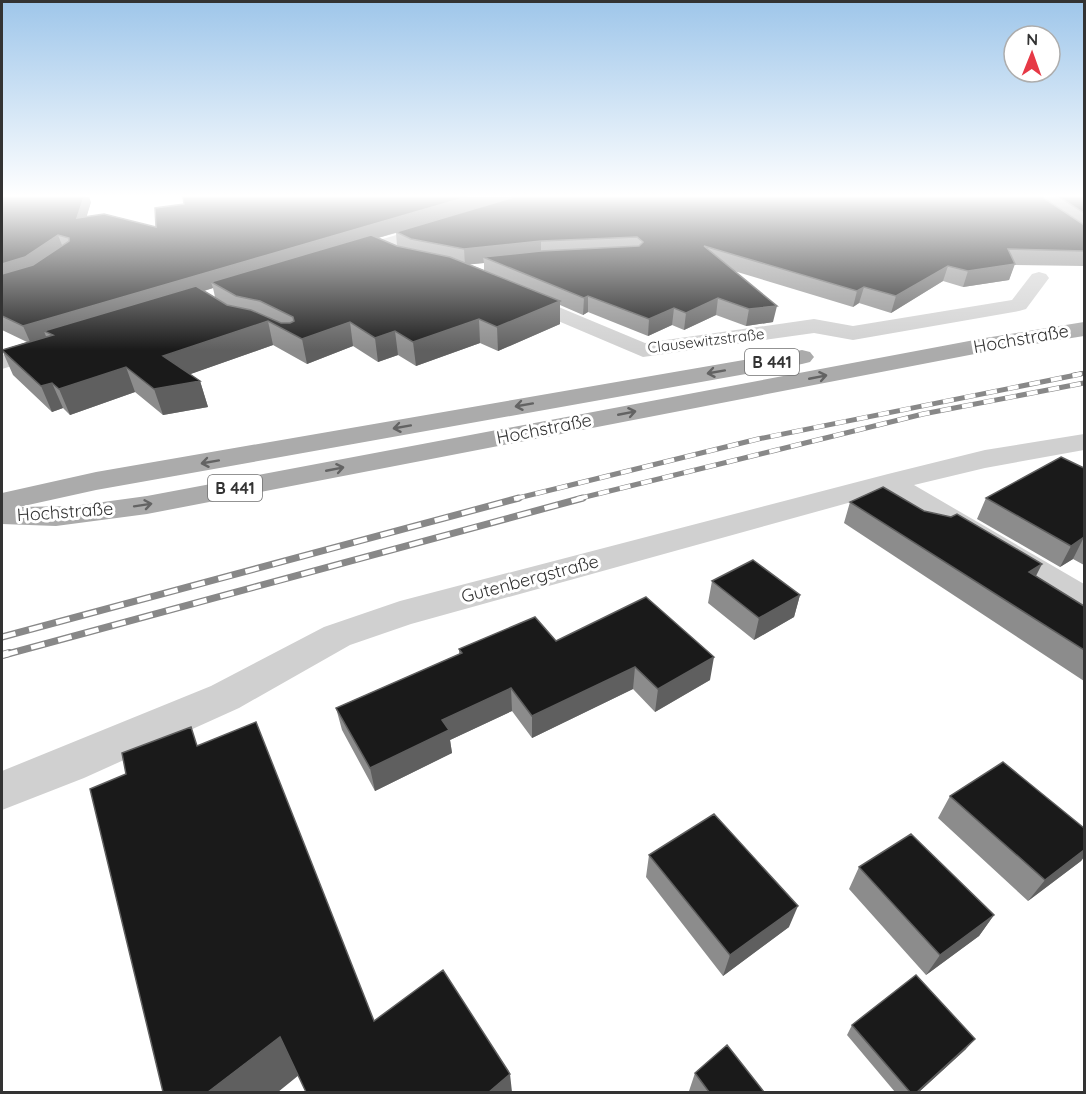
<svg xmlns="http://www.w3.org/2000/svg" width="1086" height="1094" font-family="Quicksand,sans-serif">
<style>
.lines{fill:none;stroke-linecap:round;stroke-linejoin:round}
.street{fill:#d0d0d0;fill-rule:evenodd}
.primary{fill:#ababab;fill-rule:evenodd}
.rail-far3-casing{stroke:#888;stroke-width:4.5}
.rail-far2-casing{stroke:#888;stroke-width:5}
.rail-far1-casing{stroke:#888;stroke-width:7}
.rail-casing{stroke:#888;stroke-width:8}
.rail-far3{stroke:#fff;stroke-width:3;stroke-dasharray:9;stroke-linecap:butt}
.rail-far2{stroke:#fff;stroke-width:4;stroke-dasharray:11;stroke-linecap:butt}
.rail-far1{stroke:#fff;stroke-width:4.5;stroke-dasharray:14;stroke-linecap:butt}
.rail{stroke:#fff;stroke-width:6;stroke-dasharray:17;stroke-linecap:butt}
.wall{fill:#8c8c8c;fill-rule:evenodd}
.shaded-wall{fill:#5f5f5f}
.building{fill:#1a1a1a;stroke:#5f5f5f;stroke-width:1.5}
.oneway{stroke:#636363}
.labels{text-anchor:middle;stroke-width:6;stroke-linejoin:round;paint-order:stroke}
.far-street-label{font-size:15px;fill:#333;stroke:#fff}
.shield{fill:#fff;stroke:#707070;stroke-width:1.5}
.shield-label{font-size:16px;font-weight:bold;fill:#333}
.street-label{font-size:18px;fill:#333;stroke:#fff}
</style>
<rect width="100%" height="100%" fill="#fff"/>
<g class="lines">
<path class="street" d="M440 222 446 223 448 227 446 231 346 262 339 260 337 256 339 252Z
M1039 272 1046 274 1049 278 1026 309 1019 311 853 340 814 333 643 357 511 301 508 297 511 293H525L645 343 814 319 853 326 1012 300 1032 274Z
M50 340 58 342 61 347 58 352 2 369V355Z
M1084 434V450L985 468 914 485 1084 584V611L1071 608 884 493 411 624 350 645 239 708 84 778 2 810V771L211 686 324 627 400 601 888 474 985 450Z"/>
<path class="primary" d="M1084 322V336L985 352 147 514 56 526 2 524V493L96 472 802 350 810 352 814 357 810 362 802 364 96 490 19 507 74 506 147 496 985 338Z"/>
<g class="rail-far3-casing">
<path id="rail-far3" d="M1073 375 1084 373"/>
</g>
<g class="rail-far2-casing">
<path id="rail-far2" d="M514 499 758 439 1081 374
M577 499 923 414 1084 383"/>
</g>
<g class="rail-far1-casing">
<path id="rail-far1" d="M2 637 519 498
M4 655 583 498"/>
</g>
<g class="rail-casing">
<path id="rail" d="M2 655 9 653"/>
</g>
<use href="#rail-far3" class="rail-far3"/>
<use href="#rail-far2" class="rail-far2"/>
<use href="#rail-far1" class="rail-far1"/>
<use href="#rail" class="rail"/>
</g>
<path class="wall" d="M2 197 91 202 86 217 156 227 184 204 514 197H1084V266L1014 265 1009 280 963 287 943 281 891 313 859 303 853 307 734 271 773 322 746 326 716 315 684 330 672 325 648 336 588 312 583 315 560 305V324L498 351 480 343 416 366 398 355 378 362 353 346 307 364 273 345 190 374 200 381 208 407 163 415 135 392 70 415 63 408 52 412 13 375 2 350 27 342 2 330ZM396 233 397 246 378 238ZM484 263V270L469 264ZM213 288 215 297 204 291Z
M1084 468V565L1073 559 1060 567 977 519 986 498Z
M850 502 1036 576 1084 606V681L844 523Z
M712 581 800 595 794 617 754 640 708 603Z
M556 641 710 680 655 712 633 689 532 738 512 711 450 740 452 753 375 791 342 730 336 708 459 654V649Z
M950 796 1084 828V857L1081 861 1028 901 938 818Z
M649 855 789 927 723 976 646 877Z
M859 867 994 915 979 936 926 975 849 889Z
M852 1025 966 1049 919 1092H895L847 1035Z
M695 1073 764 1092H690L689 1091Z"/>
<path class="shaded-wall" d="M84 197H89L91 202 82 232 77 218Z
M467 197H513L219 286 211 282 213 288 53 337V335L44 331 47 339 31 344 23 326Z
M58 235 64 250 2 282V264Z
M541 241V256L483 257 484 263 465 265 464 249Z
M1015 264 1009 280 963 287 968 271Z
M948 266 943 281 891 313 896 296Z
M864 287 859 303 853 307 857 291Z
M588 296V312L583 315 584 298Z
M718 298 716 315 684 330 686 313Z
M560 301V324L498 351 497 327Z
M777 306 773 322 746 326 749 309Z
M674 308 672 325 648 336 649 319Z
M479 319 480 343 416 366 413 342Z
M268 321 273 345 171 381 163 356Z
M350 322 353 346 307 364 302 339Z
M395 331 398 355 378 362 375 338Z
M126 367 135 392 70 415 59 389Z
M200 381 208 407 163 415 154 389Z
M52 383 63 408 52 412 41 386Z
M1084 537 1073 559 1060 567 1071 546Z
M1042 564 1031 586 1029 572Z
M800 595 794 617 754 640 759 618Z
M714 657 710 680 655 712 658 689Z
M635 667 633 689 532 738V716Z
M511 688 512 711 450 740 452 753 375 791 370 768 442 720Z
M1084 850V857L1081 861 1028 901 1045 880Z
M798 906 789 927 723 976 730 955Z
M994 915 979 936 926 975 940 955Z
M280 1037 299 1075 278 1092H208Z
M975 1039 966 1049 919 1092H917Z
M510 1074 512 1092H489Z"/>
<path class="building" d="M2 197H84L77 218 104 214 156 227 155 208 184 204 183 197H467L23 326 2 316V274L33 265 69 241V238L58 235 25 257 2 264Z
M514 197H1042L1084 225V251L1008 249 1015 264 968 271 948 266 896 296 864 287 857 291 704 246 777 306 749 309 718 298 686 313 674 308 649 319 588 296 584 298 483 257 541 251 639 246 643 242 637 237 541 241 464 249 411 239 396 232Z
M1059 197H1084V213Z
M371 235 397 246 450 257 560 301 497 327 479 319 413 342 395 331 375 338 350 322 302 339 268 321 163 356 200 381 154 389 126 367 59 389 52 383 41 386 2 350 53 335 44 331 196 286 227 305 251 310 281 323H290L294 321 293 317 260 301 236 296 211 282Z
M1061 457 1084 468V537L1071 546 986 498Z
M883 487 924 511 951 517 957 514 1042 564 1029 572 1084 606V650L850 502Z
M753 560 800 595 759 618 712 581Z
M646 597 714 657 658 689 635 667 532 716 511 688 442 720 449 730 370 768 336 708 462 653 459 649 535 617 556 641Z
M256 722 374 1021 443 970 510 1074 489 1092H306L280 1037 208 1092H163L90 789 126 774 122 753 191 727 197 746Z
M1003 762 1084 828V850L1045 880 950 796Z
M714 814 798 906 730 955 649 855Z
M911 834 994 915 940 955 859 867Z
M916 975 975 1039 917 1092H910L852 1025Z
M727 1045 764 1092H709L695 1073Z"/>
<defs><path id="oneway-shaft" d="M-6 0H5M1.5-3L5.5 0L1.5 3" fill="none" stroke-width="1.6" stroke-linecap="round" stroke-linejoin="round" transform="scale(1.5)"/></defs>
<g class="oneway">
<use href="#oneway-shaft" transform="translate(716 372) rotate(170)"/>
<use href="#oneway-shaft" transform="translate(818 377) rotate(-11)"/>
<use href="#oneway-shaft" transform="translate(524 405) rotate(170)"/>
<use href="#oneway-shaft" transform="translate(627 413) rotate(-11)"/>
<use href="#oneway-shaft" transform="translate(402 427) rotate(170)"/>
<use href="#oneway-shaft" transform="translate(210 462) rotate(170)"/>
<use href="#oneway-shaft" transform="translate(335 469) rotate(-11)"/>
<use href="#oneway-shaft" transform="translate(143 505) rotate(-9)"/>
</g>
<linearGradient id="sky" x2="0" y2="1"><stop stop-color="#9ec6ea"/><stop offset="0.56" stop-color="#fff"/><stop offset="1" stop-color="#fff" stop-opacity="0"/></linearGradient>
<rect width="1086" height="350" fill="url(#sky)"/>
<g class="labels">
<g class="far-street-label">
<text transform="translate(706 341) rotate(-7)" y="5">Clausewitzstraße</text>
</g>
<g class="shield">
<rect x="745" y="349" width="54" height="26" rx="4.5"/>
<rect x="208" y="475" width="54" height="26" rx="4.5"/>
</g>
<g class="shield-label">
<text x="772" y="368">B 441</text>
<text x="235" y="494">B 441</text>
</g>
<g class="street-label">
<text transform="translate(1021 339) rotate(-10)" y="6">Hochstraße</text>
<text transform="translate(544 429) rotate(-11)" y="6">Hochstraße</text>
<text transform="translate(65 512) rotate(-4)" y="6">Hochstraße</text>
<text transform="translate(530 579) rotate(-15)" y="6">Gutenbergstraße</text>
</g>
</g>
<rect width="1086" height="1094" fill="none" stroke="#333333" stroke-width="6"/>
<g transform="translate(1032 54) rotate(1)"><circle r="28" fill="#ffffff" stroke="#adadad" stroke-width="1.5"/>
<path d="M0-4.5L10 22L0 15L-10 22Z" fill="#e63946"/>
<text y="-9" font-size="16" font-weight="bold" text-anchor="middle" fill="#333333">N</text>
</g>
</svg>
